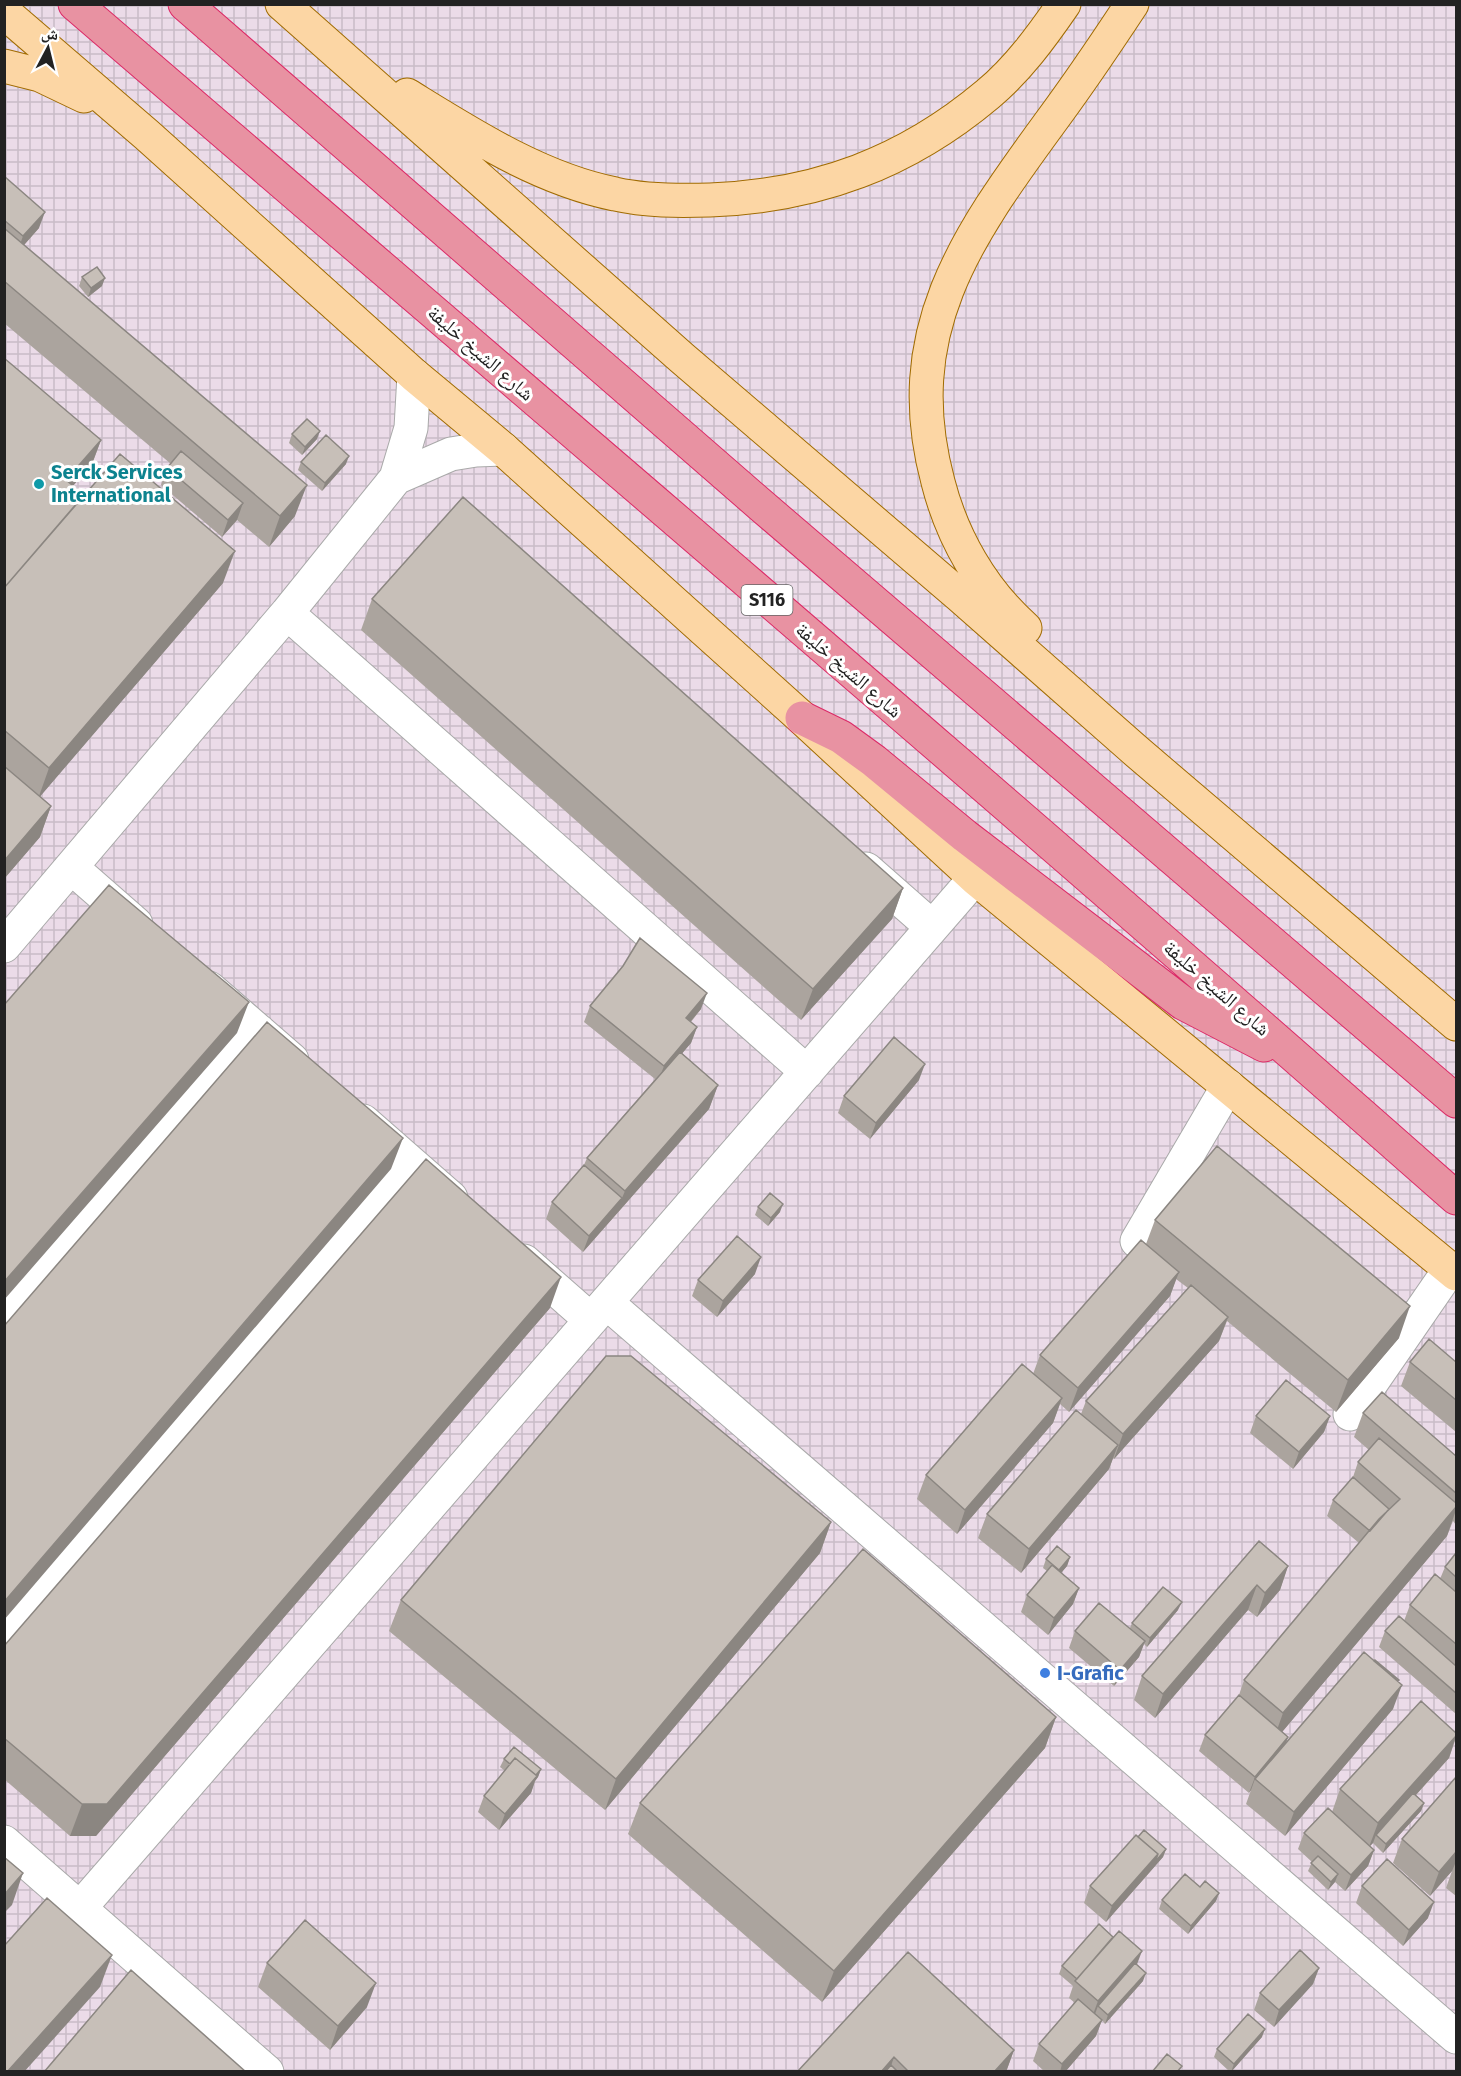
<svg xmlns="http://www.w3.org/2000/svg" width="1461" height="2076" font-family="'Fira Sans','Noto Naskh Arabic',sans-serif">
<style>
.industrial{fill:url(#industrial-grid)}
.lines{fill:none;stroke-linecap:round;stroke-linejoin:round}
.minor-casing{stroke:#a9a9a9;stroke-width:35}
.major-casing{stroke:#a06b00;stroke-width:35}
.highway-casing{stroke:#dc2a67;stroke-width:35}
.minor{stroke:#fff;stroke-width:33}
.major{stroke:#fcd6a4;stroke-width:33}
.highway{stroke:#e892a2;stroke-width:33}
.wall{fill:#aba49e}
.shaded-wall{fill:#8b8681}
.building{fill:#c7bfb8;stroke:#8b8681;stroke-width:1.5}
.culture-dot{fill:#0f9aa8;stroke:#fff;stroke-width:2}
.shop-dot{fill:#3f7fe0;stroke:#fff;stroke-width:2}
.labels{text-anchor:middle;stroke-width:6;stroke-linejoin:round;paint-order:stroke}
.shield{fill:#fff;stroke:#646464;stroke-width:1.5}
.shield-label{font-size:18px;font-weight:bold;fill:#222}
.street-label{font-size:20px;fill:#222;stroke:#fff}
.culture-label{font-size:20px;font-weight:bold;fill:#0d838f;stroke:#fff;text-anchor:start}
.shop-label{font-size:20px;font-weight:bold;fill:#366cbe;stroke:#fff;text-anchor:start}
</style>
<defs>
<pattern id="industrial-grid" width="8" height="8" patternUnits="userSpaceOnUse" patternTransform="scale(1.5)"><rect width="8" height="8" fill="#ebdbe8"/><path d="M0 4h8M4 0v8" fill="none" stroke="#c9bcc7"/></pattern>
</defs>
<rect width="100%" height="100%" fill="#f2efe9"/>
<path class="industrial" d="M5 5H1456V2071H5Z"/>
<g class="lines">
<g class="minor-casing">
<path id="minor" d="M396 478 451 454 476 450 503 449
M287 613 807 1072
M72 868 136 924
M866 869 932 927
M4 946 287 613 396 478 411 428 414 375
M209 988 292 1060
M363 1121 451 1198
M1137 1241 1228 1086
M524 1261 591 1320
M607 1303 1456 2037
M4 1319 259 1031
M1350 1414 1450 1269
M4 1632 413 1165
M4 1842 267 2072
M80 1908 975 878"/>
</g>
<g class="major-casing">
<path id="major" d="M282 4 682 358 960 596 1136 751 1456 1024
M4 12 147 135 414 375 503 449 802 718 975 878 1456 1274
M4 66 40 75 84 96
M407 95C472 135 540 179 615 194 646 201 678 201 710 200 817 196 906 163 988 94 1018 69 1042 36 1064 4
M1025 628C982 590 952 537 938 482 898 333 965 239 1049 124 1078 85 1105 45 1132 4"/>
</g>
<g class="highway-casing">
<path id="highway" d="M75 4C536 401 1000 795 1456 1198
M185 4 763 507 1456 1101
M802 718 841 737 874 761 965 836 1183 1003 1264 1045"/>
</g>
<use href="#minor" class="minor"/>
<use href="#major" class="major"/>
<use href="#highway" class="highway"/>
</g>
<path class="wall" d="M4 176 39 228 24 245 295 516 269 547 237 520 222 537 161 485 167 468 171 464 4 323Z
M82 277 102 286 88 297 79 286Z
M4 358 101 440 92 464 73 486 84 495 223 583 40 796 51 806 40 837 4 879Z
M292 434 317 439 302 455 289 443Z
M301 462 346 464 322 491 298 470Z
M372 599 903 888 892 919 801 1020 361 630Z
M590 1006 701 1009 691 1022 697 1027 691 1043 682 1053 718 1085 709 1109 583 1252 546 1219 552 1202 584 1165 587 1158 655 1079 584 1022Z
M919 1080 870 1139 838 1113 844 1096Z
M758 1207 780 1212 768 1226 755 1215Z
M1155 1220 1399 1338 1336 1412 1227 1321 1219 1341 1114 1459 1113 1458 1109 1469 1021 1573 978 1538 987 1514 1081 1414 1086 1401 1188 1288 1176 1279 1170 1296 1069 1412 1060 1404 1053 1423 957 1534 917 1499 926 1475 1033 1374 1040 1355 1146 1244Z
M755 1274 717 1317 692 1296 698 1280Z
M550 1308 96 1836H70L4 1779V1646Z
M1410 1362H1456V1432L1401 1386Z
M1363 1413 1456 1456V1525L1453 1521 1447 1536 1282 1732 1288 1737 1286 1743 1398 1682 1393 1709 1285 1836 1246 1804 1251 1790 1249 1793 1199 1751 1205 1735 1239 1695 1244 1680 1359 1543 1327 1516 1333 1500 1353 1477 1358 1462 1369 1450 1354 1437Z
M1256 1416H1330L1324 1432 1293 1469 1250 1433Z
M831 1522 820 1553 605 1810 389 1631 401 1600Z
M1259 1541 1288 1566 1280 1590 1257 1617 1248 1610 1155 1718 1134 1700 1142 1676Z
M1456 1553V1714L1379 1647 1385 1631 1404 1621 1410 1605 1440 1579 1445 1567Z
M1070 1557 1067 1566 1061 1573 1079 1588 1073 1604 1048 1635 1021 1612 1027 1595 1047 1571 1043 1568 1046 1559Z
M1178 1610 1147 1647 1144 1644 1139 1657 1114 1686 1069 1648 1075 1631 1130 1628 1132 1623Z
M1056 1717 1045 1748 822 2002 628 1834 640 1803Z
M1456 1733V1738L1449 1758 1416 1795 1424 1803 1421 1811 1383 1853 1373 1843 1370 1846 1374 1850 1368 1866 1345 1891 1335 1882 1328 1890 1308 1871 1312 1862 1298 1849 1304 1833 1332 1812 1340 1789Z
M504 1759 541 1769 538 1777 535 1781 531 1793 499 1830 478 1812 484 1796 505 1771 500 1767Z
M1456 1777V1896L1446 1888 1452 1871 1430 1896 1393 1863 1402 1839Z
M1138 1837 1166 1849 1163 1857 1106 1922 1084 1903 1090 1886Z
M1362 1886 1428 1918 1403 1946 1356 1903Z
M1200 1887 1219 1893 1216 1901 1188 1934 1159 1909 1162 1900Z
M908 1952 1014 2050 1006 2072H797Z
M267 1963 367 2007 330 2050 258 1987Z
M1136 1965 1143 1981 1105 2024 1102 2020 1096 2036 1065 2072H1045L1033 2061 1039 2044 1075 2003 1069 1998 1073 1986 1059 1974 1062 1966Z
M1319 1968 1313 1984 1274 2027 1254 2010 1260 1993Z
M1262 2037 1231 2072H1230L1214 2057 1217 2049Z"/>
<path class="shaded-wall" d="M45 212 39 228 17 253 23 236Z
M105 278 102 286 88 297 91 288Z
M320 431 317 439 302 455 305 447Z
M101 440 92 464 57 504 66 480Z
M349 456 346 464 322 491 325 483Z
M307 485 295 516 269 547 280 516Z
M243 503 237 520 222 537 228 520Z
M235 551 223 583 38 799 49 768Z
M51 806 40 837 4 879V861Z
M903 888 892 919 801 1020 813 989Z
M707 993 701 1009 680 1034 686 1018Z
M249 1002 237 1033 4 1300V1282Z
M697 1027 691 1043 658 1082 664 1066Z
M925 1064 919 1080 870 1139 876 1123Z
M718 1085 709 1109 583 1252 589 1236 622 1198 625 1191Z
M403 1138 391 1169 4 1620V1602Z
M783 1204 780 1212 768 1226 771 1218Z
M761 1257 755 1274 717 1317 723 1301Z
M1179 1272 1170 1296 1069 1412 1078 1388Z
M561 1277 550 1308 96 1836H70L82 1804Z
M1410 1306 1399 1338 1336 1412 1348 1380Z
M1228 1317 1219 1341 1114 1459 1123 1434Z
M1062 1398 1053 1423 957 1534 965 1510Z
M1330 1416 1324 1432 1293 1469 1299 1452Z
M1118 1445 1109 1469 1021 1573 1029 1549Z
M1456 1507V1510L1447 1536 1272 1744 1283 1713Z
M831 1522 820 1553 605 1810 616 1779Z
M1070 1557 1067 1566 1056 1579 1059 1570Z
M1288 1566 1280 1590 1257 1617 1265 1593Z
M1257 1585 1248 1610 1155 1718 1163 1694Z
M1079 1588 1073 1604 1048 1635 1054 1618Z
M1182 1602 1178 1610 1147 1647 1150 1638Z
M1145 1641 1139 1657 1114 1686 1120 1670Z
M1402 1685 1393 1709 1285 1836 1294 1812Z
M1056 1717 1045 1748 822 2002 834 1971Z
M1456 1736 1449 1758 1378 1837 1376 1835 1373 1843 1369 1847 1378 1823Z
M1288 1737 1282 1754 1255 1779 1251 1790 1249 1793 1255 1777Z
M541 1769 538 1777 535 1781 531 1793 499 1830 505 1814Z
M1424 1803 1421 1811 1383 1853 1386 1844Z
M1166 1849 1163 1857 1106 1922 1112 1906 1158 1854Z
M1374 1850 1368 1866 1345 1891 1351 1875Z
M1456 1852V1865L1455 1864 1452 1871 1430 1896 1439 1872Z
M23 1873 12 1905 4 1913V1895Z
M1338 1874 1335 1882 1328 1890 1331 1882Z
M1219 1893 1216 1901 1188 1934 1191 1926Z
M1434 1902 1428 1918 1403 1946 1409 1930Z
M1142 1951 1136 1967 1098 2006 1095 2014 1092 2017 1098 2001Z
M112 1955 100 1987 24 2072H7Z
M1319 1968 1313 1984 1274 2027 1279 2010Z
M1146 1973 1143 1981 1105 2024 1108 2015Z
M376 1983 367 2007 330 2050 338 2026Z
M1102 2020 1096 2036 1065 2072H1060L1062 2064Z
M1265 2029 1262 2037 1231 2072 1234 2064Z
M1014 2050 1006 2072H994Z
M894 2057 889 2072H881Z"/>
<path class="building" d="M4 176 45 212 23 236 4 220Z
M4 228 307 485 280 516 4 281Z
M97 267 105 278 91 288 82 277Z
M4 358 101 440 66 480 84 495 4 588Z
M307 419 320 431 305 447 292 434Z
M326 435 349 456 325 483 301 462Z
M181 451 243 503 228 520 167 468Z
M120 454 235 551 49 768 4 730V588Z
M463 497 903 888 813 989 372 599Z
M4 766 51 806 4 861Z
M109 885 249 1002 4 1282V1005Z
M640 938 707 993 686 1018 697 1027 664 1066 590 1006 623 966Z
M267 1022 403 1138 4 1602V1326Z
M894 1037 925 1064 876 1123 844 1096Z
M680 1052 718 1085 625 1191 587 1158Z
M1217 1146 1410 1306 1348 1380 1155 1220Z
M426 1159 561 1277 107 1804H82L4 1738V1646Z
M584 1165 622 1198 589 1236 552 1202Z
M770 1193 783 1204 771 1218 758 1207Z
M737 1236 761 1257 723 1301 698 1280Z
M1141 1240 1179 1272 1078 1388 1040 1355Z
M1191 1285 1228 1317 1123 1434 1086 1401Z
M1429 1339 1456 1362V1400L1410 1362Z
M606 1356H631L831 1522 616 1779 401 1600Z
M1022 1364 1062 1398 965 1510 926 1475Z
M1286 1380 1330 1416 1299 1452 1256 1416Z
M1382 1392 1456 1456V1493L1363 1413Z
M1076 1410 1118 1445 1029 1549 987 1514Z
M1379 1438 1456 1503V1507L1283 1713 1244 1680 1379 1519 1400 1499 1358 1462Z
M1353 1477 1389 1509 1370 1531 1333 1500Z
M1259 1541 1288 1566 1265 1593 1257 1585 1163 1694 1142 1676Z
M1057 1546 1070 1557 1059 1570 1046 1559Z
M863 1549 1056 1717 834 1971 640 1803Z
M1456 1553V1577L1445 1567Z
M1052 1565 1079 1588 1054 1618 1027 1595Z
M1435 1574 1456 1592V1644L1410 1605Z
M1163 1587 1182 1602 1150 1638 1132 1623Z
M1099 1603 1145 1641 1120 1670 1075 1631Z
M1399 1616 1456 1666V1693L1385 1631Z
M1364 1652 1402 1685 1294 1812 1255 1779Z
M1375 1660 1399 1680 1398 1681 1374 1661Z
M1239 1695 1288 1737 1255 1777 1205 1735Z
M1421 1701 1456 1733V1736L1378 1823 1340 1789Z
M514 1747 541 1769 536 1775 515 1758 510 1764 504 1759Z
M515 1758 537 1776 505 1814 484 1796Z
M1456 1777V1852L1439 1872 1402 1839Z
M1413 1793 1424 1803 1386 1844 1376 1835Z
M1328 1808 1374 1850 1351 1875 1304 1833Z
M1144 1830 1166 1849 1155 1862 1158 1854 1138 1837Z
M1136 1835 1158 1854 1112 1906 1090 1886Z
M1318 1856 1338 1874 1331 1882 1311 1863Z
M4 1857 23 1873 4 1895Z
M1387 1859 1434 1902 1409 1930 1362 1886Z
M1185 1874 1200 1887 1205 1881 1219 1893 1191 1926 1162 1900Z
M47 1898 112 1955 7 2072H4V1946Z
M305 1920 376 1983 338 2026 267 1963Z
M1099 1924 1113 1937 1077 1979 1062 1966Z
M1119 1931 1142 1951 1098 2001 1075 1981Z
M1300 1950 1319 1968 1279 2010 1260 1993Z
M908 1952 1014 2050 994 2072H909L894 2057 881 2072H797Z
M1135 1963 1146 1973 1108 2015 1098 2006Z
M131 1970 246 2072H44Z
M1078 1999 1102 2020 1062 2064 1039 2044Z
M1248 2014 1265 2029 1234 2064 1217 2049Z
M1167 2054 1182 2066 1177 2072H1152Z
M891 2065 898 2072H885Z"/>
<circle class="culture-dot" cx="39" cy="484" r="6"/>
<circle class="shop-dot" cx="1045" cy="1673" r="6"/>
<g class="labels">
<rect class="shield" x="741.5" y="585" width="51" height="30" rx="4.5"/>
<g class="shield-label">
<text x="767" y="606">S116</text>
</g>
<g class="street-label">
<text transform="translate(481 353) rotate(41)" y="7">شارع الشيخ خليفة</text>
<text transform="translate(849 670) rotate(41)" y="7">شارع الشيخ خليفة</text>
<text transform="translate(1217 988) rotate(41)" y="7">شارع الشيخ خليفة</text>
</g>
<g class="culture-label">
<text x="51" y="479">Serck Services<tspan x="51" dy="23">International</tspan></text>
</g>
<g class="shop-label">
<text x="1057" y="1680">I-Grafic</text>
</g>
</g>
<rect width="1461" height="2076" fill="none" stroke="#222222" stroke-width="12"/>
<g transform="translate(48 48) rotate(7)" stroke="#ffffff" stroke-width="4.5" paint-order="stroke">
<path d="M0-4.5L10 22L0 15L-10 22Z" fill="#222222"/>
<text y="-9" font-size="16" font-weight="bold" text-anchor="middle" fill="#222222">ش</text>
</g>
</svg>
